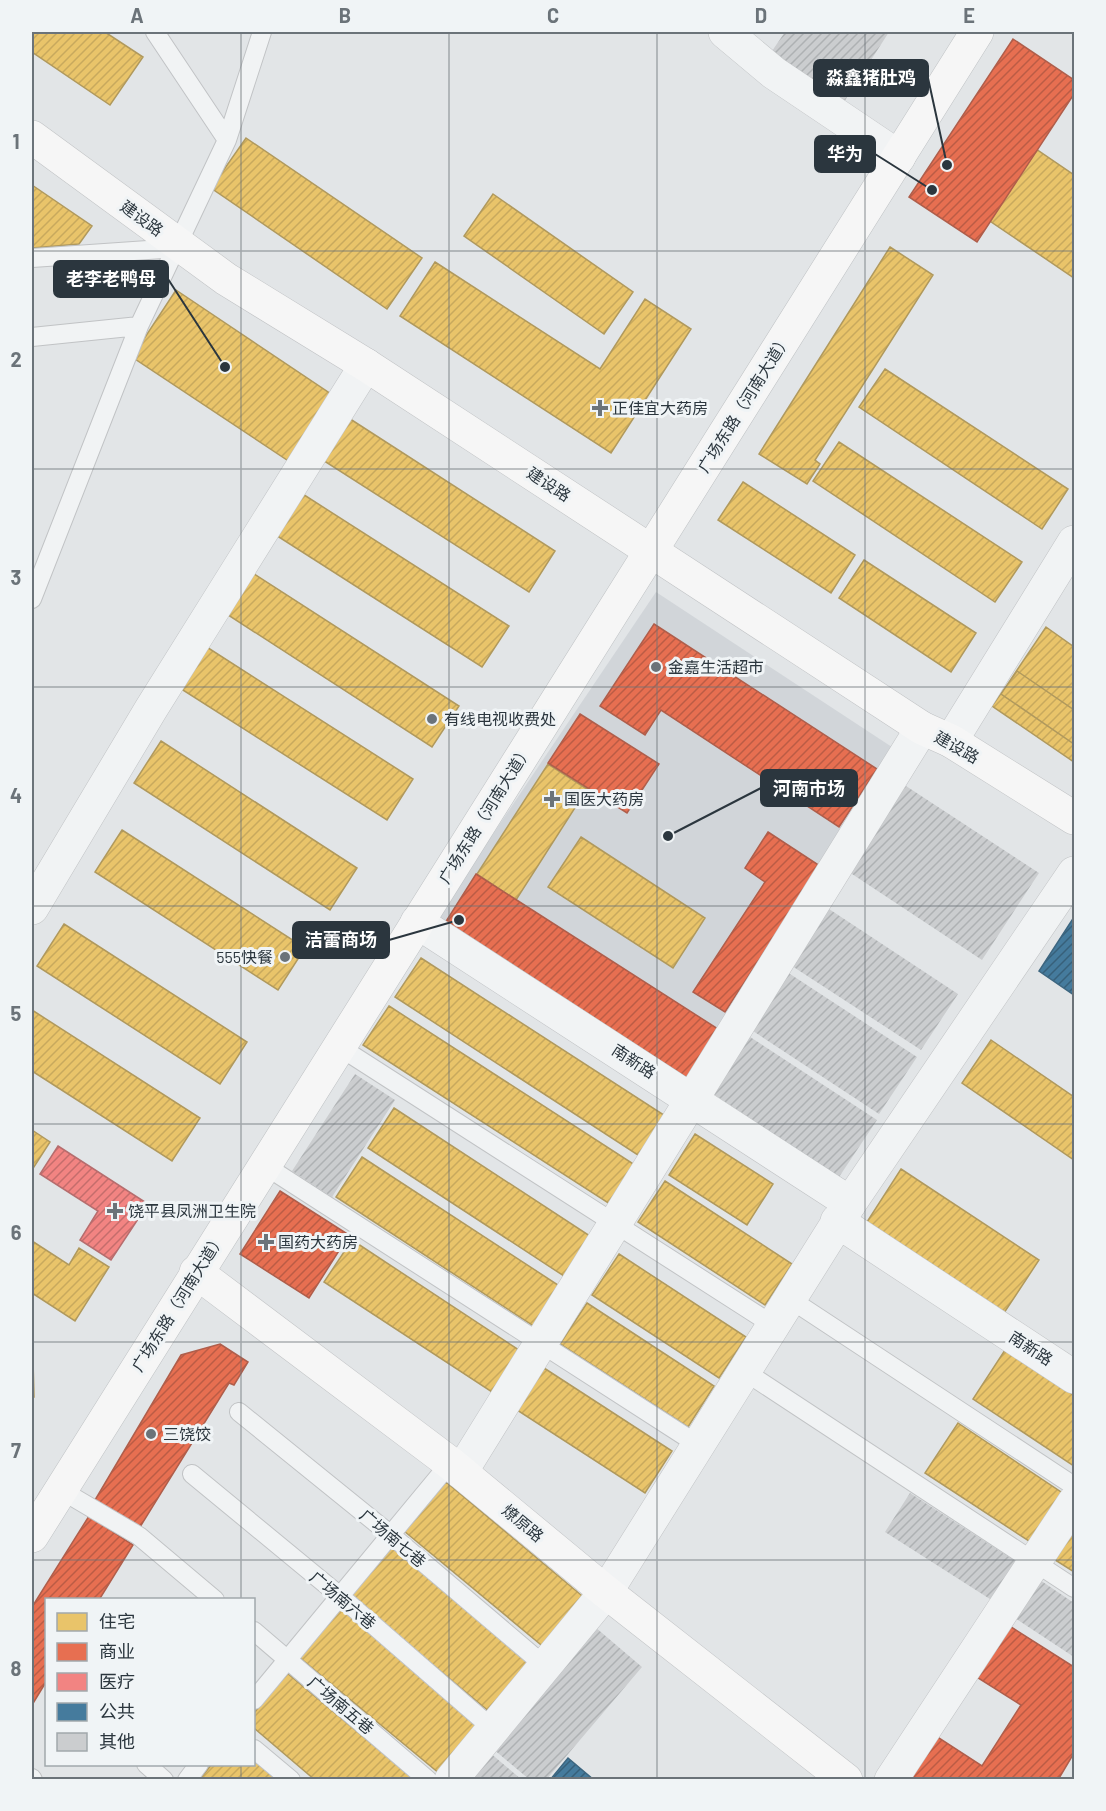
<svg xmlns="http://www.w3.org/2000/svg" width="1106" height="1811" font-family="Barlow,'Noto Sans SC',sans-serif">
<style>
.built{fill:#d1d5d9}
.homes{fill:url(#homes-hatch);stroke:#b0995d;stroke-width:1.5}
.shops{fill:url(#shops-hatch);stroke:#af5e4b;stroke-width:1.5}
.health{fill:url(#health-hatch);stroke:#b66d6e;stroke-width:1.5}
.public{fill:url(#public-hatch);stroke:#3d6680;stroke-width:1.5}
.building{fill:url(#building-hatch)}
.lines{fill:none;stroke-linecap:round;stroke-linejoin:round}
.service-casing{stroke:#c1c3c5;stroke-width:20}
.minor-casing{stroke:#c1c3c5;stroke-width:34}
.tertiary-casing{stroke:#c1c3c5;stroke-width:34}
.secondary-casing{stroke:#c1c3c5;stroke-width:34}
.primary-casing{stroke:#bfc2c4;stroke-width:34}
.service{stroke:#f1f3f4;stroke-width:18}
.minor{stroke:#f1f3f4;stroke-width:33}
.tertiary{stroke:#f1f3f4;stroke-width:33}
.secondary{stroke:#f6f6f6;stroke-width:33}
.primary{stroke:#f6f6f6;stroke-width:33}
.grid{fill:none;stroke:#6b7379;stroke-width:1.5;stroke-opacity:0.55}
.poi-dot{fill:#6b7379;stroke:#f0f4f6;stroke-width:2}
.labels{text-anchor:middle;stroke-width:6;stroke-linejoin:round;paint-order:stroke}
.street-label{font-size:16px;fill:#2b363e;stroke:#f0f4f6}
.poi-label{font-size:16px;fill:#2b363e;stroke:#f0f4f6;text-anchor:start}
.leader{fill:none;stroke:#2b363e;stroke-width:2}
.callout-dot{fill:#2b363e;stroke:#f0f4f6;stroke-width:2}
.callout{fill:#2b363e;stroke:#2b363e;stroke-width:2}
.callout-label{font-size:18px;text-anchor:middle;font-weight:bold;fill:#fff}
.neatline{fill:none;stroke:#6b7379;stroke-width:2}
.grid-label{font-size:20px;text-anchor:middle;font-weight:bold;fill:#6b7379}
</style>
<defs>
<pattern id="homes-hatch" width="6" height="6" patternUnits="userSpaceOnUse" patternTransform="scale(1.5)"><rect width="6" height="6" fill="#e9c46a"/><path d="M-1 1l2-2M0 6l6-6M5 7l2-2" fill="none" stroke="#c8a95d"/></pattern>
<pattern id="shops-hatch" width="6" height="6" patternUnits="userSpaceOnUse" patternTransform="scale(1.5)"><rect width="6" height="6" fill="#e76f51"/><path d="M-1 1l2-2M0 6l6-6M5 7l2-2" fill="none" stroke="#bb5c45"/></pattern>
<pattern id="health-hatch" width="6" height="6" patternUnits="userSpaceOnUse" patternTransform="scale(1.5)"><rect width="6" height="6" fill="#f28482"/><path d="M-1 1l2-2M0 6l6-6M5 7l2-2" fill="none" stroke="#c46d6c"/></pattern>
<pattern id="public-hatch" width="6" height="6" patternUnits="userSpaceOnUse" patternTransform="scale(1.5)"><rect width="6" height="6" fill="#457b9d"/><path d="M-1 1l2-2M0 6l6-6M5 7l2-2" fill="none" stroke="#37607a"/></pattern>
<pattern id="building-hatch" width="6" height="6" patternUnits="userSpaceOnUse" patternTransform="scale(1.5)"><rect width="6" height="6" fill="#cbcdcf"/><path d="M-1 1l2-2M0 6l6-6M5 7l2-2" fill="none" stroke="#aeb1b3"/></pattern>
</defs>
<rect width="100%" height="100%" fill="#e2e5e7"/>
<path class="built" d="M656 592 898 751 686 1084 435 920Z"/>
<path class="homes" d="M32 32H105L143 57 110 105 32 52Z
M992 119 1074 175V278L944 190Z
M246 138 422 258 387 309 211 188Z
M32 185 92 226 79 244 32 248Z
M493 194 633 292 604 334 464 236Z
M890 247 933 275 815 460 820 464 807 484 759 454Z
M435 262 600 369 645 299 691 329 611 453 400 316Z
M176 290 334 396 290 462 132 357Z
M885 369 1068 489 1042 529 859 407Z
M344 415 555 551 529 592 318 457Z
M839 442 1022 562 995 602 813 481Z
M743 482 855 555 831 593 718 520Z
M298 491 509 626 482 667 271 532Z
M864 560 976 633 951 672 839 598Z
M248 570 459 706 432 747 222 611Z
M1046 627 1074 647V744L1001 694Z
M202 644 413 779 387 820 175 685Z
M1017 671 1074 710V762L992 706Z
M161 741 357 868 330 910 134 783Z
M548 764 587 789 516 900 477 874Z
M122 830 305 948 278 990 95 872Z
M581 837 705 918 673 968 548 887Z
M64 924 247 1042 220 1084 37 966Z
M421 958 670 1119 644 1159 395 997Z
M389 1006 638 1167 613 1206 363 1045Z
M32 1010 200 1118 172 1161 32 1071Z
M991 1040 1074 1097V1160L962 1083Z
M394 1108 593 1238 567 1278 368 1148Z
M32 1130 50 1142 32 1170Z
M695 1134 773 1184 747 1225 669 1175Z
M362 1157 561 1287 535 1327 336 1197Z
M901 1169 1039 1260 1002 1316 865 1225Z
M665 1181 792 1264 765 1305 638 1222Z
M352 1240 522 1352 495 1394 324 1282Z
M32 1241 69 1265 79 1248 109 1267 75 1321 32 1293Z
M619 1254 746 1337 719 1378 592 1295Z
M587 1303 714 1386 688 1427 560 1344Z
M1005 1350 1074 1395V1466L973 1399Z
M32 1360H33L34 1397H32Z
M544 1368 672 1451 645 1493 517 1410Z
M958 1423 1064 1494 1032 1543 925 1473Z
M446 1482 587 1600 546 1649 404 1531Z
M1074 1524V1572L1052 1558Z
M392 1547 532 1664 491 1713 350 1596Z
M340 1607 481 1725 440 1774 299 1657Z
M287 1673 415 1780H315L254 1728V1713Z
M254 1758 280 1780H199L212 1764H254Z"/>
<path class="shops" d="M1013 39 1074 80V94L977 242 909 197Z
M654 624 877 769 839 827 661 710 645 735 600 706Z
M580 714 659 764 627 813 548 763Z
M768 832 820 866 725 1012 693 992 765 882 745 868Z
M476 874 718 1029 687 1078 445 923Z
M280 1191 349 1235 309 1298 240 1254Z
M220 1344 248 1362 234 1385 229 1383 140 1527 95 1500 181 1355Z
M89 1516 133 1545 99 1600H46V1682L32 1705V1607Z
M1008 1625 1074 1667V1753L1058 1780H907L936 1736 982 1766 1021 1705 975 1676Z"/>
<path class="health" d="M58 1146 148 1204 111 1260 80 1240 98 1211 40 1174Z"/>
<path class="public" d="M1074 917V995L1039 971Z
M568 1758 594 1780H550Z"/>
<path class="building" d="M785 32H889L844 102 770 54Z
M906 786 1039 873 982 960 849 872Z
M829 909 958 994 921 1050 792 966Z
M787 972 917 1057 879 1114 750 1029Z
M747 1035 877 1120 839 1177 710 1092Z
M355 1074 395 1100 332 1197 292 1171Z
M910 1493 1018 1563 993 1601 885 1532Z
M1037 1578 1074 1603V1657L1012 1616Z
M595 1627 642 1667 546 1780H530L492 1748Z
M489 1752 522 1780H466Z"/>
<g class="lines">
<g class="service-casing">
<path id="service" d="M155 32 227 140
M32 258 177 248
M32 337 139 326
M32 599 139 326 227 140 262 32
M338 1046 773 1325
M264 1165 697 1444
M790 1299 1074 1486
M744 1371 1074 1588
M239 1412 391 1535 545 1666
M192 1474 340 1596 493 1729
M61 1490 139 1536 215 1600
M254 1631 428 1780
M254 1700 450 1463
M254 1749 291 1780
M146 1764 164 1780
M32 1778 33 1780
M187 1780 199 1764"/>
</g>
<g class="minor-casing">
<path id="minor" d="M725 32 774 73 899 157
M951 741 1074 542
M32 908 151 709 366 365
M417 922 850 1203 606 1592 451 1780
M837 1221 1074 1377
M461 1472 922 728
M891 1780 1074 1502"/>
</g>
<g class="tertiary-casing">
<path id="tertiary" d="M850 1203 1074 873"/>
</g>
<g class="secondary-casing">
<path id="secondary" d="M32 137 226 279 366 365 922 728 951 741 1074 818
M196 1272 450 1463 606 1592 846 1780"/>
</g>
<g class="primary-casing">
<path id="primary" d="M32 1536 977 32"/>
</g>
<use href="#service" class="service"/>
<use href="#minor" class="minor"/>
<use href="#tertiary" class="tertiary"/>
<use href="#secondary" class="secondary"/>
<use href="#primary" class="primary"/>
</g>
<path class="grid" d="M241 32V1600M449 32V1780M657 32V1780M865 32V1780M32 251H1074M32 469H1074M32 687H1074M32 906H1074M32 1124H1074M32 1342H1074M32 1560H1074M241 1764V1780"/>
<g class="poi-dot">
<path d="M597 399h6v6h6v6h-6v6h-6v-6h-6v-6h6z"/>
<circle cx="656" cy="667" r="6"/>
<circle cx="432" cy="719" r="6"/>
<path d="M549 790h6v6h6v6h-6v6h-6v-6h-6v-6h6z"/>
<circle cx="285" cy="957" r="6"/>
<path d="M112 1202h6v6h6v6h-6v6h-6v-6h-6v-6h6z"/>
<path d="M263 1233h6v6h6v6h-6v6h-6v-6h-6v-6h6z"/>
<circle cx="151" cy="1434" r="6"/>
</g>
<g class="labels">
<g class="street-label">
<text transform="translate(142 218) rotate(36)" y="6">建设路</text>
<text transform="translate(744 403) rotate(-58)" y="6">广场东路（河南大道）</text>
<text transform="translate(549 484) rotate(33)" y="6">建设路</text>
<text transform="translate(957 747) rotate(29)" y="6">建设路</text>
<text transform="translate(485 814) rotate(-58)" y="6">广场东路（河南大道）</text>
<text transform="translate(634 1061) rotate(33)" y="6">南新路</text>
<text transform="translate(178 1302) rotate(-58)" y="6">广场东路（河南大道）</text>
<text transform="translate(1031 1348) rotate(33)" y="6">南新路</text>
<text transform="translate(523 1523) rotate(40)" y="6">燎原路</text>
<text transform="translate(393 1538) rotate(40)" y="6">广场南七巷</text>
<text transform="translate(343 1600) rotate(40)" y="6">广场南六巷</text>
<text transform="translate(341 1705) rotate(40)" y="6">广场南五巷</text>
</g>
<g class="poi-label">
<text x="612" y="414">正佳宜大药房</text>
<text x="668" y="673">金嘉生活超市</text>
<text x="444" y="725">有线电视收费处</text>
<text x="564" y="805">国医大药房</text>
<text x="273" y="963" text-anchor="end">555快餐</text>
<text x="128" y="1217">饶平县凤洲卫生院</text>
<text x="278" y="1248">国药大药房</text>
<text x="163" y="1440">三饶饺</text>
</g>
</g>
<path class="leader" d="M947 165L928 78M932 190L875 154M225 367L168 279M668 836L761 788M459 920L389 940"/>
<g class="callout-dot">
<circle cx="947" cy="165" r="6"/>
<circle cx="932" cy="190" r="6"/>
<circle cx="225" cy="367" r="6"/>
<circle cx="668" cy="836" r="6"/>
<circle cx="459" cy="920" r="6"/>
</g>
<g class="callout">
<rect x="814" y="60" width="114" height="36" rx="6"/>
<rect x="815" y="136" width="60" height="36" rx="6"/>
<rect x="54" y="261" width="114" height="36" rx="6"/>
<rect x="761" y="770" width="96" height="36" rx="6"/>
<rect x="293" y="922" width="96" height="36" rx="6"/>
</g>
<g class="callout-label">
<text x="871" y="84">淼鑫猪肚鸡</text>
<text x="845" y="160">华为</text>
<text x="111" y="285">老李老鸭母</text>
<text x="809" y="795">河南市场</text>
<text x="341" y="946">洁蕾商场</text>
</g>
<rect width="1106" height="1811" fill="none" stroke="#f0f4f6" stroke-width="66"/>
<rect x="45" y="1598" width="210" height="168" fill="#f0f4f6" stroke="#a1a8ac" stroke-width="1.5"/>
<rect x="57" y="1613" width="30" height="18" fill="#e9c46a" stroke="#a1a8ac" stroke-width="1.5"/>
<text x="99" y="1628" font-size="18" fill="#2b363e">住宅</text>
<rect x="57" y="1643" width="30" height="18" fill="#e76f51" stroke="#a1a8ac" stroke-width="1.5"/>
<text x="99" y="1658" font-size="18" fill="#2b363e">商业</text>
<rect x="57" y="1673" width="30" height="18" fill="#f28482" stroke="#a1a8ac" stroke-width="1.5"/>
<text x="99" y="1688" font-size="18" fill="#2b363e">医疗</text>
<rect x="57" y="1703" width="30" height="18" fill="#457b9d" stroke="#a1a8ac" stroke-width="1.5"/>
<text x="99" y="1718" font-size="18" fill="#2b363e">公共</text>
<rect x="57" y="1733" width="30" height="18" fill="#cbcdcf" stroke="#a1a8ac" stroke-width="1.5"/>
<text x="99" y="1748" font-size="18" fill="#2b363e">其他</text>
<rect x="33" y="33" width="1040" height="1745" class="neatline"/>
<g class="grid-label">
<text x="137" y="23">A</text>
<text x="345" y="23">B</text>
<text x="553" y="23">C</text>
<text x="761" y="23">D</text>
<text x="969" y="23">E</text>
<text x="16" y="149">1</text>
<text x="16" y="367">2</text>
<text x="16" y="585">3</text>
<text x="16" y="803">4</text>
<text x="16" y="1021">5</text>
<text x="16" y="1240">6</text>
<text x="16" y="1458">7</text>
<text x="16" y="1676">8</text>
</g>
</svg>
